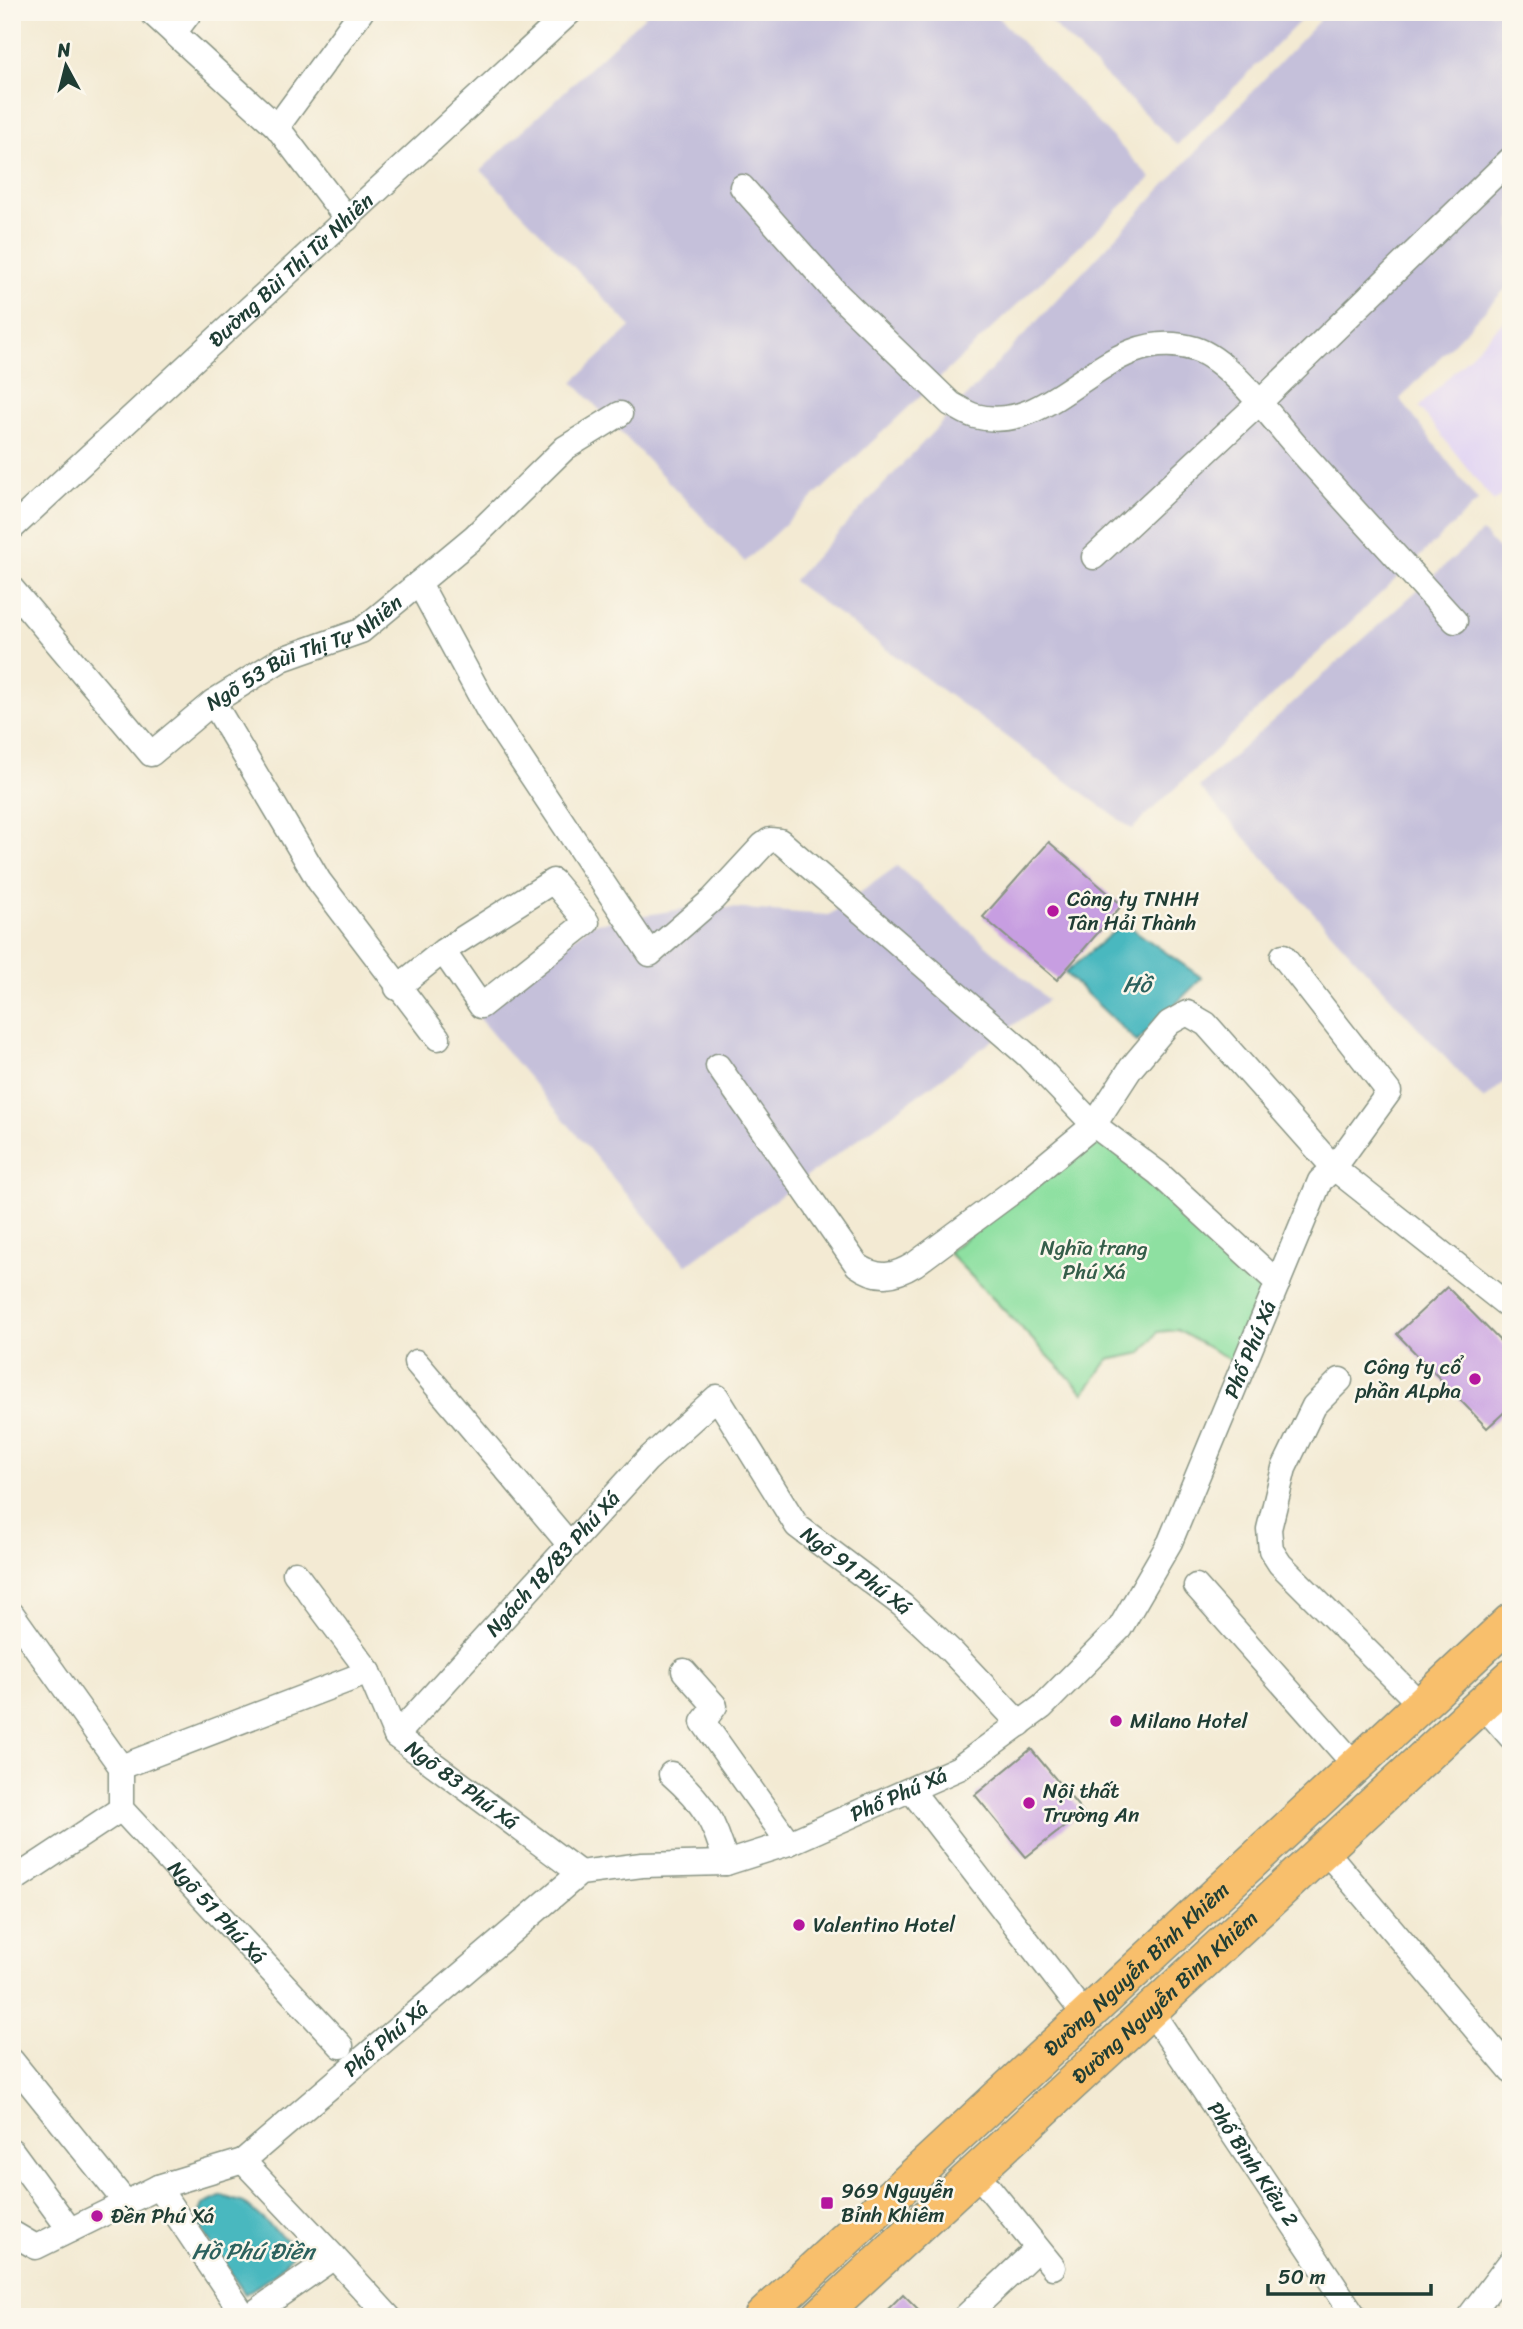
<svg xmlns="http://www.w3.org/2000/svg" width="1523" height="2329" font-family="Sriracha,sans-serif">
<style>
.built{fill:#e1d4f3}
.industrial{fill:#c5c0da}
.green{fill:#8ee0a1;stroke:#568e6a;stroke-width:2}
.water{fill:#49b8bf;stroke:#347a7a;stroke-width:2}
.building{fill:#c79ee1}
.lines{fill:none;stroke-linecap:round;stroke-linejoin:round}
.minor-casing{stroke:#899484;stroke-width:27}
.highway-casing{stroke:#899484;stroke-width:38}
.minor{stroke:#fff;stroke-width:24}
.highway{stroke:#f8bf6c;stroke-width:35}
.poi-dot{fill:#b5179e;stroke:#fbf7ec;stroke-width:2.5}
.labels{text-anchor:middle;stroke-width:5;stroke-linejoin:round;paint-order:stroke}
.street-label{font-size:21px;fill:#1f3d34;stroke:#fbf7ec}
.poi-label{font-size:21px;fill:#1f3d34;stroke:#fbf7ec;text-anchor:start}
.park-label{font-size:21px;fill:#355e4a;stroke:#fbf7ec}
.water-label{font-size:23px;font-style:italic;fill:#2c625e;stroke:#fbf7ec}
</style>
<rect width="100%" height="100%" fill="#fbf7ec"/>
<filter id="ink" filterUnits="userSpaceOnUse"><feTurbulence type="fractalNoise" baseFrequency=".0143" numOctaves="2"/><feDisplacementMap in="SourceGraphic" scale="14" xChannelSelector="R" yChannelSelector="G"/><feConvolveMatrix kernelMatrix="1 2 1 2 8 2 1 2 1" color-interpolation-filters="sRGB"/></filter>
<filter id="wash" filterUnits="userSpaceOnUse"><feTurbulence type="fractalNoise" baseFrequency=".00686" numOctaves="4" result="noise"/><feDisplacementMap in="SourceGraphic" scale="28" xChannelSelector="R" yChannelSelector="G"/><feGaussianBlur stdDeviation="1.57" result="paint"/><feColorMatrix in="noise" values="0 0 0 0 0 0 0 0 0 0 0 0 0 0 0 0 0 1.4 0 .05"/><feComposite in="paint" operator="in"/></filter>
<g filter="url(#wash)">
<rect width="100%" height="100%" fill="#f3ead3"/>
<path class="built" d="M1511 314V485L1494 502 1419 407Z"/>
<path class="industrial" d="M649 12H993L1151 178 745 562 573 382 631 327 481 170Z
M1040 12H1309L1177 145Z
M1327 12H1511V283L1400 399 1478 501 1132 829 793 581Z
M1482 532 1511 563V1076L1484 1100 1199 787Z
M897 866 1048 1000 686 1265 478 1017 591 924 701 906 829 915Z"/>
<path class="green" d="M1098 1135 1268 1284 1231 1360 1177 1330 1158 1332 1142 1353 1108 1360 1084 1393 948 1252Z"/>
<path class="water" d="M1124 923 1202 978 1137 1042 1065 973Z
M222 2196 244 2203 297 2249 274 2275 245 2294 196 2222 203 2205Z"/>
<g id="blocks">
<path class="building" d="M1049 842 1122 905 1057 980 983 917Z
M1447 1287 1511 1352V1406L1487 1428 1397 1334Z
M1031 1749 1083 1812 1026 1857 975 1795Z
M903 2294 926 2317H880Z"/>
</g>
</g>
<g filter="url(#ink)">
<use href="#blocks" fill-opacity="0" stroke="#899484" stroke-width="2"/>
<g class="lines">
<g class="minor-casing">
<g id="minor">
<path d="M151 12 277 127 347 219"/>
<path d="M174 33 190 12"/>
<path d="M277 127 361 12"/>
<path d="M742 187 838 295 951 404C959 408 967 414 975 416 1058 438 1105 321 1195 349 1230 360 1273 420 1298 448 1350 506 1402 563 1455 621"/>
<path id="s1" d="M12 528 570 12"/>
<path d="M1094 557 1258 404 1511 159"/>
<path d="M419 583 488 710 650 954 713 899 763 845 770 840 780 841 1027 1055 1094 1125 1158 1173 1278 1283"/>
<path id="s2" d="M12 589 151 754 213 702 282 659 361 631 474 537 565 448 620 414"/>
<path d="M213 702 319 881 438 1038"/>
<path d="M397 988 443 951 553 881 587 922 481 1006 443 951"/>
<path d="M718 1066 857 1265C878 1280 894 1277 915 1264L1015 1190 1094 1125 1131 1068 1169 1023 1187 1013 1206 1024 1334 1168 1389 1092 1283 956"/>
<path d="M416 1362 570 1545"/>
<path d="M1340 1380 1314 1406 1284 1468 1269 1529 1271 1550 1280 1564 1420 1704"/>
<path id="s3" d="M295 1573 369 1672 396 1736 580 1873"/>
<path d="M1196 1586 1355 1765"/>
<path id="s4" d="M12 1614 121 1767V1809L341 2046"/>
<path d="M684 1671 715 1706 703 1722 789 1843"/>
<path d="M1482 1704 1511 1737"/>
<path id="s5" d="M396 1736 647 1460 717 1397 797 1526 902 1605 951 1651 1020 1724"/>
<path d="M121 1767 369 1672"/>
<path d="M671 1774C704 1803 715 1822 726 1863"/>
<path d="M911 1790 1087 2018"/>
<path d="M1325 1850 1511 2071"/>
<path d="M12 1881 121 1809"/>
<path id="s6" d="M1151 2011 1355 2317"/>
<path d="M12 2061 126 2203"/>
<path d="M12 2151 70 2230"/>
<path d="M976 2172 1053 2267"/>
<path d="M158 2187 245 2317"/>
<path d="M12 2233 36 2247 158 2187 243 2161"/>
<path d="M334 2257 389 2317"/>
<path id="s7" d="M248 2317 334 2257 243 2161 580 1873 642 1865 726 1863 789 1843 959 1768 1042 1707 1120 1628 1170 1542 1320 1181 1334 1168 1511 1308"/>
<path d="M965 2317 1037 2249"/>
<path d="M1469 2317 1511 2261"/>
</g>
</g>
<g class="highway-casing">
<g id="highway">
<path id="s8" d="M762 2317 1511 1621"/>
<path id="s9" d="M819 2317 1511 1677"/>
</g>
</g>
<use href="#minor" class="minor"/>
<use href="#highway" class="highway"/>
</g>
</g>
<g class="poi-dot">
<circle cx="1053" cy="911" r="7"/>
<circle cx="1475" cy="1379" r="7"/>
<circle cx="1116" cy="1721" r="7"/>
<circle cx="1029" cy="1803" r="7"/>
<circle cx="799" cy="1925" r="7"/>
<rect x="820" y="2196" width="14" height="14" rx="3.5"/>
<circle cx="97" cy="2216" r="7"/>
</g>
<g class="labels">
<g class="street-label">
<text dy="7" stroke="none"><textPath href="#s1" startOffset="380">Đường Bùi Thị Từ Nhiên</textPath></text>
<text dy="7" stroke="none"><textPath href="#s2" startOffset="401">Ngõ 53 Bùi Thị Tự Nhiên</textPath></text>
<text dy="7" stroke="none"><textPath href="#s7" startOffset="1601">Phố Phú Xá</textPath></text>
<text dy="7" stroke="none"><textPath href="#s5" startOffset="233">Ngách 18/83 Phú Xá</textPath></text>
<text dy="7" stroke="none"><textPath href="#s5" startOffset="693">Ngõ 91 Phú Xá</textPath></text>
<text dy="7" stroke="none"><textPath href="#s3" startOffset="275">Ngõ 83 Phú Xá</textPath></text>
<text dy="7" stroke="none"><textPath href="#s7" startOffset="1013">Phố Phú Xá</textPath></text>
<text dy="7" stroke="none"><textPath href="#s4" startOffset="371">Ngõ 51 Phú Xá</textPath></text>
<text dy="7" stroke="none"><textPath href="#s8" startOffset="511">Đường Nguyễn Bỉnh Khiêm</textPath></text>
<text dy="7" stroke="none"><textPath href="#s9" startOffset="471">Đường Nguyễn Bình Khiêm</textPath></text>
<text dy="7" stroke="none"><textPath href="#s7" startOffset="425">Phố Phú Xá</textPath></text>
<text dy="7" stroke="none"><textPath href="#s6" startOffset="184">Phố Bình Kiều 2</textPath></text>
</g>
<g class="poi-label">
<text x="1067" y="906">Công ty TNHH<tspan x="1067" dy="24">Tân Hải Thành</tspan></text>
<text x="1461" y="1374" text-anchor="end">Công ty cổ<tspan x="1461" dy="24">phần ALpha</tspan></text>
<text x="1130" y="1728">Milano Hotel</text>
<text x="1043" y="1798">Nội thất<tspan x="1043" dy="24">Trường An</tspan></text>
<text x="813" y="1932">Valentino Hotel</text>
<text x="841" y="2198">969 Nguyễn<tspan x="841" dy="24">Bỉnh Khiêm</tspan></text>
<text x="111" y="2223">Đền Phú Xá</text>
</g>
<g class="park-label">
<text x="1094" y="1255">Nghĩa trang<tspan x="1094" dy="24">Phú Xá</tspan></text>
</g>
<g class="water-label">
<text x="1137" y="992">Hồ</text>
<text x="253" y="2259">Hồ Phú Điền</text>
</g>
</g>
<rect width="1523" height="2329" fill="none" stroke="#fbf7ec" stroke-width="42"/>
<g transform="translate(66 66) rotate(353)" stroke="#fbf7ec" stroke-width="5" paint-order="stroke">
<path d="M0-5L12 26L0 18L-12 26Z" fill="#1f3d34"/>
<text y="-10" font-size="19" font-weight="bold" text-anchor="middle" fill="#1f3d34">N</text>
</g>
<path d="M1268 2284v10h163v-10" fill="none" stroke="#1f3d34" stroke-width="3.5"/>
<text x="1278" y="2284" font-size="21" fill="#1f3d34" stroke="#fbf7ec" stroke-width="5" paint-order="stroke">50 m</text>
</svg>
